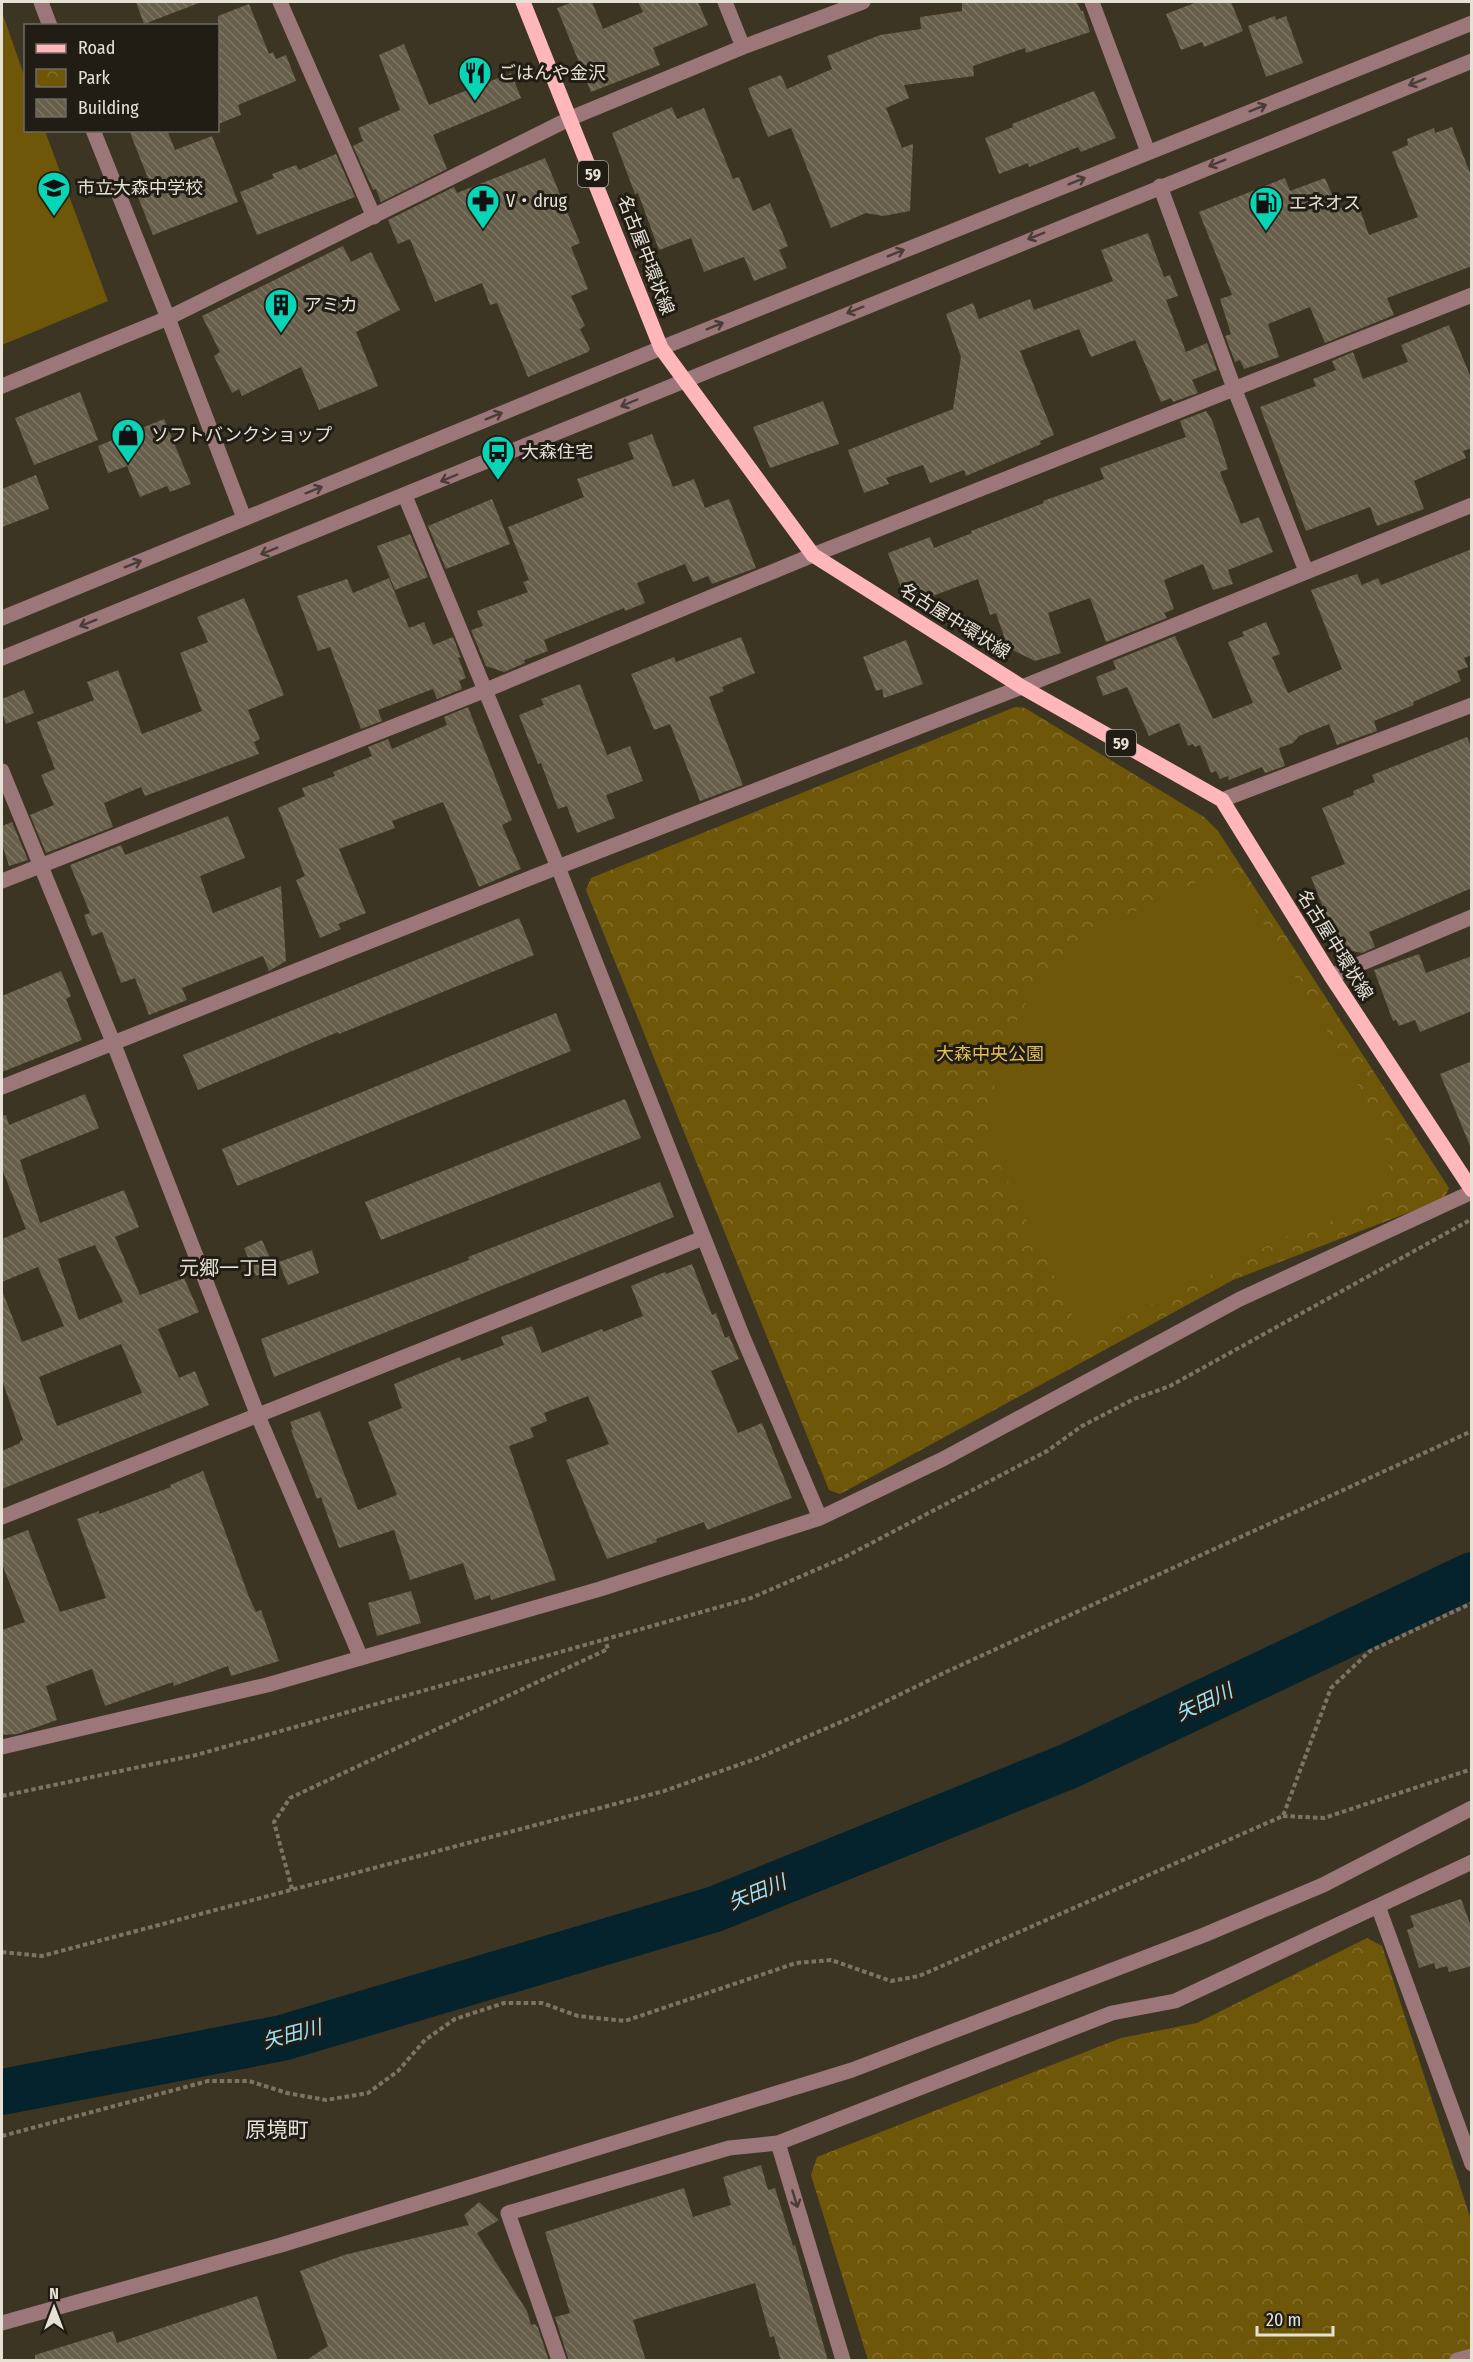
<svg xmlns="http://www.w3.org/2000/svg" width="1473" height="2362" font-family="'Fira Sans Condensed','Noto Sans JP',sans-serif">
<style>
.park{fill:url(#park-crowns)}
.pitch{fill:#6f5709}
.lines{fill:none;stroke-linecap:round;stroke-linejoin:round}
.river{stroke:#04232c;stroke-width:46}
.building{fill:url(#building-back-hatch);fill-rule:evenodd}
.path{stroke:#7c7566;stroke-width:4;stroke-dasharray:4.5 3;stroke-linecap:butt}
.minor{stroke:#9b7779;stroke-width:15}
.major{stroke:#ffb7bc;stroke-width:15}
.oneway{stroke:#4c3c38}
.labels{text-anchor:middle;stroke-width:6;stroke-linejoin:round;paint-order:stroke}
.shield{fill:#211d15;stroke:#aaa69b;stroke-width:1.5}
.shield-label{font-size:16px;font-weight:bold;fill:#e5e1d5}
.poi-label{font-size:18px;fill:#e5e1d5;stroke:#211d15;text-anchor:start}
.street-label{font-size:18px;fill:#e5e1d5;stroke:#211d15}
.park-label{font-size:18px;fill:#e4be56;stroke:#211d15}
.neighbourhood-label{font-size:20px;fill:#e5e1d5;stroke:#211d15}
.water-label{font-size:20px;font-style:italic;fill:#9be1fa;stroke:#211d15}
.quarter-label{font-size:21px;fill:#e5e1d5;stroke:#211d15}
</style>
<defs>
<pattern id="park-crowns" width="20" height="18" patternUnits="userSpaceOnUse" patternTransform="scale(1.5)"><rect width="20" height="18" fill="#6f5709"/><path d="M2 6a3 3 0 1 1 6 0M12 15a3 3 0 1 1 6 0" fill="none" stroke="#836f2c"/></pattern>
<pattern id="building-back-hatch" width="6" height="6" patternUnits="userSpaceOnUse" patternTransform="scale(1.5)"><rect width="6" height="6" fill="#675f4b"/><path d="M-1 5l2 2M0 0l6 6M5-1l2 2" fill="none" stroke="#7d7664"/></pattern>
</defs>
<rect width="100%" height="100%" fill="#3d3523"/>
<path class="park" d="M1015 707 1025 708 1204 817 1218 831 1449 1188 1444 1199 1233 1280 840 1494 829 1490 586 890 591 878Z
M1367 1938 1382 1946 1471 2220V2354L1452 2360H868L811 2175 817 2157 1121 2038 1197 2023Z"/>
<path class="pitch" d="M2 12 25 78 26 130 45 131 108 301 2 345Z
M1229 867 1321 1020 1381 1126C1386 1140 1392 1156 1388 1172 1378 1207 1320 1227 1289 1235L1084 1338 993 1151C982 1066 1022 981 1094 935 1134 909 1186 888 1229 867Z"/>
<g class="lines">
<path class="river" d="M2 2092 282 2038 715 1909 1069 1766 1472 1575"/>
</g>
<path class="building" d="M136 2H198L199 3 144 24Z
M573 2H592L603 29 643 12 638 2H698L708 25 653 48 660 65 591 92 557 8Z
M976 2H1077L1081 11H1083L1090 32 1026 53 1025 48 973 66 974 76 904 85 909 98 886 108 902 148 913 144 910 211 883 216 866 213 831 228 791 128 768 137 748 88 781 75 787 89 832 69 827 56 880 35 921 29 920 17 962 11V3Z
M1197 2H1231L1243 31 1204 47 1202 42 1181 50 1166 14Z
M249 4 269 54 273 52 276 59 286 55 296 81 238 105 241 115 218 124V16Z
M1275 16 1276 20 1286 16 1303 63 1266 77 1248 26Z
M404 44 429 105 511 73 521 98 433 135 447 169 381 202 376 189 373 190 353 146 363 141 358 128 400 110 379 55Z
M1094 91 1116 138 1081 152 1078 147 1029 167 1028 163 999 174 985 138 1013 127 1012 124Z
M672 107 677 119 704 108 733 179 739 177 753 211 770 203 788 246 779 250 787 268 754 281 744 257 704 272 691 238 659 250 638 193 635 194 612 133Z
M1452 127 1472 178V266L1387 298 1394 315 1325 343 1310 307 1268 324 1279 357 1244 369 1240 360 1235 362 1225 336 1231 334 1220 299 1232 295 1199 212 1285 178 1290 191 1325 178 1338 209 1357 201 1369 235 1418 217 1392 152 1408 145 1407 139 1434 128 1435 133Z
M129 130H167L175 150 212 136 238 202 153 235 138 197 153 191Z
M336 154 355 197 257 235 240 192 274 178 272 174 296 165 299 170Z
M545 158 580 243 571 247 588 289 571 296 585 326 580 329 590 349 588 352 528 377 497 303 490 305 482 283 435 302 410 239 398 244 388 220 454 187 457 193Z
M1148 233 1164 277 1170 275 1178 296 1166 300 1186 352 1207 343 1217 370 1192 380 1198 393 1173 402 1171 398 1161 402 1135 340 1091 357 1079 329 1020 351 1054 435 1040 441 1041 444 966 476 964 470 930 483 923 465 886 478 889 484 864 493 848 450 953 409 961 357 946 314 973 303 979 319 1030 299 1034 310 1113 281 1101 250Z
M343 246 351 262 371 252 400 310 356 332 378 386 319 410 301 367 242 396 239 389 232 393 214 356 220 352 202 316Z
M1449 325 1472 380V448L1463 451 1466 458 1414 481 1424 509 1377 526 1370 507 1306 531 1260 407 1316 386 1313 379 1336 370 1332 361 1353 352 1363 379 1408 362 1401 345Z
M80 392 98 440 34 465 15 418Z
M823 401 839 444 770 468 753 427Z
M1206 411 1212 420 1228 469 1220 472 1241 524 1259 517 1273 552 1228 570 1233 584 1213 590 1203 564 1164 580 1174 609 1164 613 1167 618 1106 642 1090 598 1048 613 1061 653 1035 661 1008 648 996 613 990 615 978 579 927 598H923L900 585 888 553 930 537 934 548 972 533 971 531 1044 503 1043 501 1104 479 1100 468 1186 437 1180 421Z
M164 419 191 484 170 492 167 486 140 497 127 466 108 473 98 446Z
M652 434 673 487 694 479 705 508 729 499 756 568 712 584 708 576 693 582 685 564 637 583 645 603 625 611 624 608 544 640 548 651 524 660 525 663 504 672 486 666 471 630 483 626 477 611 528 592 523 582 529 580 508 527 584 497 577 479 634 459 628 443Z
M36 475 49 509 2 527V489Z
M492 499 510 544 446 569 428 526Z
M408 535 410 534 428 577 395 590 377 546Z
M1472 549V655L1464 658 1468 667 1457 671 1461 681 1413 702 1414 705 1374 721 1377 731 1337 745 1329 724 1299 736 1293 743 1279 748 1285 766 1265 773 1262 767 1229 780 1228 776 1220 779 1216 771 1211 773 1200 745 1195 747 1193 744 1188 746 1179 723 1149 736 1127 687 1103 696 1096 677 1116 669 1113 661 1175 636 1213 719 1253 703 1228 642 1244 636 1242 632 1266 622 1280 654 1272 657 1288 693 1342 669 1311 590 1357 574 1362 585 1378 578 1381 585Z
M389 578 409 628 424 622 433 645 453 637 461 658 458 657 466 678 459 681 462 689 437 699 433 689 378 710 382 721 361 729 330 647 318 651 297 596 347 579 353 593Z
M244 598 284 695 248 710 260 739 254 742 259 754 145 796 141 787 104 803 113 827 46 853 30 815 54 805 41 775 55 769 37 722 94 700 87 682 118 670 142 734 202 711 180 653 208 642 197 617Z
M741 637 755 673 722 687 724 691 709 697 743 785 700 801 670 724 654 730 631 674 674 657 676 662Z
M906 640 923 684 884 698 882 689 876 691 863 657Z
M580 684 607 755 630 746 643 781 606 795 615 818 577 833 567 806 558 809 541 763 538 764 519 715 544 705 541 699Z
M24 690 34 713 6 724 2 712V699Z
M468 707 512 820 502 825 521 869 479 887 443 802 392 821 395 828 339 849 366 913 338 924 341 929 320 938 296 880 305 876 278 808 305 796 302 788 335 776 333 772 372 756 368 747 388 739 392 749 447 725 444 717Z
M1467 737 1472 749V888L1369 932 1375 947 1362 953 1343 949 1339 938 1336 939 1311 877 1345 864 1322 808 1354 795 1353 791 1375 782 1372 775Z
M228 816 245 858 200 876 213 913 281 886 286 961 269 971 263 956 182 988 187 1000 149 1015 135 978 121 983 102 932 92 936 84 915 90 913 70 865 121 845 125 855Z
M12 822 28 860 9 866 2 844V826Z
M519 918 534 955 339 1034 338 1032 198 1090 183 1055Z
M1419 954 1426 973 1472 956V1011L1420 1032 1415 1020 1399 1026 1396 1020 1393 1021 1374 970Z
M61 971 71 996 66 999 82 1040 2 1072V996Z
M556 1013 571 1051 237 1186 222 1149Z
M1472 1061V1148H1471L1440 1074Z
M85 1094 99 1128 20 1160 40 1223 124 1190 139 1227 115 1237 140 1295 184 1278 199 1312 158 1329 179 1378 195 1371 209 1405 2 1489V1451L20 1443V1441L23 1440 2 1380V1293H3L22 1342 64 1326 38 1267 2 1282V1239L26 1229 2 1169V1116L6 1115 9 1125ZM95 1245 123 1302 79 1320 58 1259ZM121 1344 142 1393 57 1426 39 1377Z
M625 1099 641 1138 381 1240 365 1202Z
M660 1182 674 1217 274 1377 261 1339 469 1260 468 1257Z
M262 1240 275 1269 256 1276 244 1248Z
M312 1250 319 1273 288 1285 279 1262Z
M692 1264 712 1315 716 1313 725 1338 729 1336 739 1359 711 1371 738 1433 762 1423 792 1498 707 1530 704 1522 656 1539 657 1542 607 1559 566 1460 609 1444 588 1396 544 1413 547 1421 530 1428 534 1437 509 1446 556 1580 491 1600 490 1595 475 1600 463 1563 410 1580 394 1530 339 1548 321 1497 317 1499 291 1430 293 1429 290 1422 320 1411 358 1510 397 1495 368 1422 402 1408 394 1384 460 1357 461 1361 504 1345 501 1337 532 1326 542 1353 602 1329 603 1332 643 1316 631 1286 665 1272 666 1274Z
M203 1471 249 1597 256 1612 261 1610 279 1661 231 1676 228 1666 174 1686 173 1682 105 1706 92 1669 46 1686 57 1720 17 1734 2 1735V1630L25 1622 2 1564V1540L28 1530 60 1612 106 1598 77 1519 99 1511V1514L171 1487 170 1485Z
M411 1591 421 1623 377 1636 368 1603Z
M1461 1899 1472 1929V1966L1449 1972 1447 1966 1436 1969 1434 1963 1419 1968 1407 1930 1414 1927 1410 1916Z
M761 2165 768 2190 775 2188 793 2246 795 2245 828 2361H781L774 2336 770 2337 755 2283 633 2320 646 2361H569L555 2317 570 2313 545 2232 684 2188 693 2217 731 2205 723 2177Z
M479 2202 499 2220 477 2233 527 2311 531 2325 535 2324 538 2328 549 2361H305L328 2346 300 2271 344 2255 469 2225 464 2215Z
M257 2296 278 2361H35V2355L113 2331 117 2343Z"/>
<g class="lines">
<path class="path" d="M2 1796 196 1755 751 1598 841 1559 1047 1451 1082 1426 1134 1399 1170 1386 1472 1219
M1283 1816 1324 1818 1472 1769
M292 1889 274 1822 290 1798 608 1649 605 1639
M2 1952 42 1956 664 1791 758 1758 864 1712 948 1671 1472 1431
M2 2136 208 2081H249L287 2093 326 2100 368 2093 398 2071 425 2040 455 2019 504 2003H542L578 2016 625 2021 796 1963 831 1960 891 1981 919 1976 1283 1816 1331 1688 1370 1651 1472 1603"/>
<path class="minor" d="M41 2 50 26
M280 2 374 217
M725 2 743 47
M1092 2 1148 152
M93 130 168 318 244 518
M1160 186 1234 388 1306 571
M2 386 168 318 571 118 743 47 863 2
M405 496 558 867 742 1335 820 1518
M2 618 661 348 1472 23
M2 658C493 461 981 257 1472 61
M2 771 113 1042 258 1416 361 1658
M1222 800 1472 705
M2 881 486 690 813 555 1472 295
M1331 976 1472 917
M2 1087 558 867 1022 687 1472 505
M2 1517 703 1238
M2 1747 267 1685 600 1589 820 1518 943 1459 1240 1299 1472 1192
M1378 1906 1472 2164
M778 2143 843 2360
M2 2323 281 2245 852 2070 1204 1935 1323 1885 1472 1808
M559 2360 508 2213 729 2148 778 2143 1112 2013 1175 2001 1472 1862
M1457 2360 1472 2356"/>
<path class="major" d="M523 2 661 348 813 555 1022 687 1222 800 1331 976 1472 1190"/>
</g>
<defs><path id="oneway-shaft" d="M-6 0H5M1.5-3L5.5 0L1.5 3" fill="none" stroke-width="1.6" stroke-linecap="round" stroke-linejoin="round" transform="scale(1.5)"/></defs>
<g class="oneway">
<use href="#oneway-shaft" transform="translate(1417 82) rotate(158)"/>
<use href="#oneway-shaft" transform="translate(1258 108) rotate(-22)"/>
<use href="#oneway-shaft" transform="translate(1217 163) rotate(158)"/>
<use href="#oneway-shaft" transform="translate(1077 181) rotate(-22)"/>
<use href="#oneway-shaft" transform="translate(1036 236) rotate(158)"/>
<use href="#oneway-shaft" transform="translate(896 253) rotate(-22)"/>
<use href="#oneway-shaft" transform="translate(855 310) rotate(158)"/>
<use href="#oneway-shaft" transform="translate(715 326) rotate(-22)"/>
<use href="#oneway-shaft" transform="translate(629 403) rotate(157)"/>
<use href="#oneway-shaft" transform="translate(494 416) rotate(-22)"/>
<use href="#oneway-shaft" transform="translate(449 478) rotate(157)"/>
<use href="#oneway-shaft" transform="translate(314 490) rotate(-22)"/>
<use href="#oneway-shaft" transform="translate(269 551) rotate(158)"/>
<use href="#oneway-shaft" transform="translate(133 564) rotate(-22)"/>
<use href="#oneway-shaft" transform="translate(88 623) rotate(158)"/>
<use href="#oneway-shaft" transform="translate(795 2199) rotate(73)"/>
</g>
<defs>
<g id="restaurant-pin" transform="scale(1.725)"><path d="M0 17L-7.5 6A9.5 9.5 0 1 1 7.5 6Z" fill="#06d5b6" stroke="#211d15"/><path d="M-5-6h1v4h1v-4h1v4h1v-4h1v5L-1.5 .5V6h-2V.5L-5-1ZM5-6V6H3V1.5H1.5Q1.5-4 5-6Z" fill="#111"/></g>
<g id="school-pin" transform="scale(1.725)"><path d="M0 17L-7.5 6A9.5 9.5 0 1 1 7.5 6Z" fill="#06d5b6" stroke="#211d15"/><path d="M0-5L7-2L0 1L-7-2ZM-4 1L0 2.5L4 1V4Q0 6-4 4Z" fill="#111"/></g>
<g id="pharmacy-pin" transform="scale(1.725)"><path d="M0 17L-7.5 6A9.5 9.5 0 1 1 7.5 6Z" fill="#06d5b6" stroke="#211d15"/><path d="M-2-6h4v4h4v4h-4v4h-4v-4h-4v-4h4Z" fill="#111"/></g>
<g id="fuel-pin" transform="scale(1.725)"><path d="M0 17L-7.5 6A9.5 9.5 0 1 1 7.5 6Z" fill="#06d5b6" stroke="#211d15"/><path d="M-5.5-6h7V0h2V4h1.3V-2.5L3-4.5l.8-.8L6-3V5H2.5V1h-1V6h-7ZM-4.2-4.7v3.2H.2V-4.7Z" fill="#111"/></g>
<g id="building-pin" transform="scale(1.725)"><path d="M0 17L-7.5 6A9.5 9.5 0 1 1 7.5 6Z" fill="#06d5b6" stroke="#211d15"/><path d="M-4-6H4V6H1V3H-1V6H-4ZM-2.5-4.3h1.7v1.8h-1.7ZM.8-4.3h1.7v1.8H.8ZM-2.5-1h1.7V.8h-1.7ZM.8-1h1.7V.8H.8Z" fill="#111"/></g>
<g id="shop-pin" transform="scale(1.725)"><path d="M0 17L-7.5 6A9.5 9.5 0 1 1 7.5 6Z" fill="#06d5b6" stroke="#211d15"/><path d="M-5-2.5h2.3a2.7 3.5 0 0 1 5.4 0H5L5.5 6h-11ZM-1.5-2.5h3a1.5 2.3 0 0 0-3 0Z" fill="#111"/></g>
<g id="bus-pin" transform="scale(1.725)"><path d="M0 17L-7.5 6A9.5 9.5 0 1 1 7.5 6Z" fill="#06d5b6" stroke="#211d15"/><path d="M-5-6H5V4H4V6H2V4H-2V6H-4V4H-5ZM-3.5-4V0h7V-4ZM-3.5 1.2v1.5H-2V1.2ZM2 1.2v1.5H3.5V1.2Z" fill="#111"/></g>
</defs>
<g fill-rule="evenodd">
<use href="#restaurant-pin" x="475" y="73"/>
<use href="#school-pin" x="54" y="188"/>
<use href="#pharmacy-pin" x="483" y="201"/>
<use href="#fuel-pin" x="1266" y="203"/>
<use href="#building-pin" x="281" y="305"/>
<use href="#shop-pin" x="128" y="435"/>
<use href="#bus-pin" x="498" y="452"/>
</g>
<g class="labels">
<g class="shield">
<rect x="578" y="161" width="30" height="26" rx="4.5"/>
<rect x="1106" y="730" width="30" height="26" rx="4.5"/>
</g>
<g class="shield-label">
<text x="593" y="180">59</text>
<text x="1121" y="749">59</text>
</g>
<g class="poi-label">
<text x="498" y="79">ごはんや金沢</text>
<text x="77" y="194">市立大森中学校</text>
<text x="506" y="207">V・drug</text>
<text x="1289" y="209">エネオス</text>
<text x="304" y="311">アミカ</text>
<text x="151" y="441">ソフトバンクショップ</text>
<text x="521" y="458">大森住宅</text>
</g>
<g class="street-label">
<text transform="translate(646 255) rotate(69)" y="6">名古屋中環状線</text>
<text transform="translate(955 621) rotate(32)" y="6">名古屋中環状線</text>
<text transform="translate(1335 945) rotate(58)" y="6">名古屋中環状線</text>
</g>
<g class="park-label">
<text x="990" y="1060">大森中央公園</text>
</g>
<g class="neighbourhood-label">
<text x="229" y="1275">元郷一丁目</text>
</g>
<g class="water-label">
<text transform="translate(1204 1702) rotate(-25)" y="7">矢田川</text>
<text transform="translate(757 1892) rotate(-22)" y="7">矢田川</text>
<text transform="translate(292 2034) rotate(-15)" y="7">矢田川</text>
</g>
<g class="quarter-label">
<text x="277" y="2137">原境町</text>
</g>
</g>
<rect width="1473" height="2362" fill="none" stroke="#e5e1d5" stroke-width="6"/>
<rect x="24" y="24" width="195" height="108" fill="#211d15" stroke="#6f6b62" stroke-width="1.5"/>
<rect x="36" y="44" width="30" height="9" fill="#ffb7bc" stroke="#6f6b62" stroke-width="1.5"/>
<text x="78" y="54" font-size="18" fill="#e5e1d5">Road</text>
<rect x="36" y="69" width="30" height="18" fill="url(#park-crowns)" stroke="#6f6b62" stroke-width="1.5"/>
<text x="78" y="84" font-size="18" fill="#e5e1d5">Park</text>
<rect x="36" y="99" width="30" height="18" fill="url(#building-back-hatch)" stroke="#6f6b62" stroke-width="1.5"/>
<text x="78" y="114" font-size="18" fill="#e5e1d5">Building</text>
<g transform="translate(54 2308)" stroke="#211d15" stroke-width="4.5" paint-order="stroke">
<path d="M0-4.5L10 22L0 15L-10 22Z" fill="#e5e1d5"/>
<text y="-9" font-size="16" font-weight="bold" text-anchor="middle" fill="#e5e1d5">N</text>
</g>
<path d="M1257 2326v9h76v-9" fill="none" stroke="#e5e1d5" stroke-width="3"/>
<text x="1266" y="2326" font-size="18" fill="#e5e1d5" stroke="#211d15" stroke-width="4.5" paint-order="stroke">20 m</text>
</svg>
